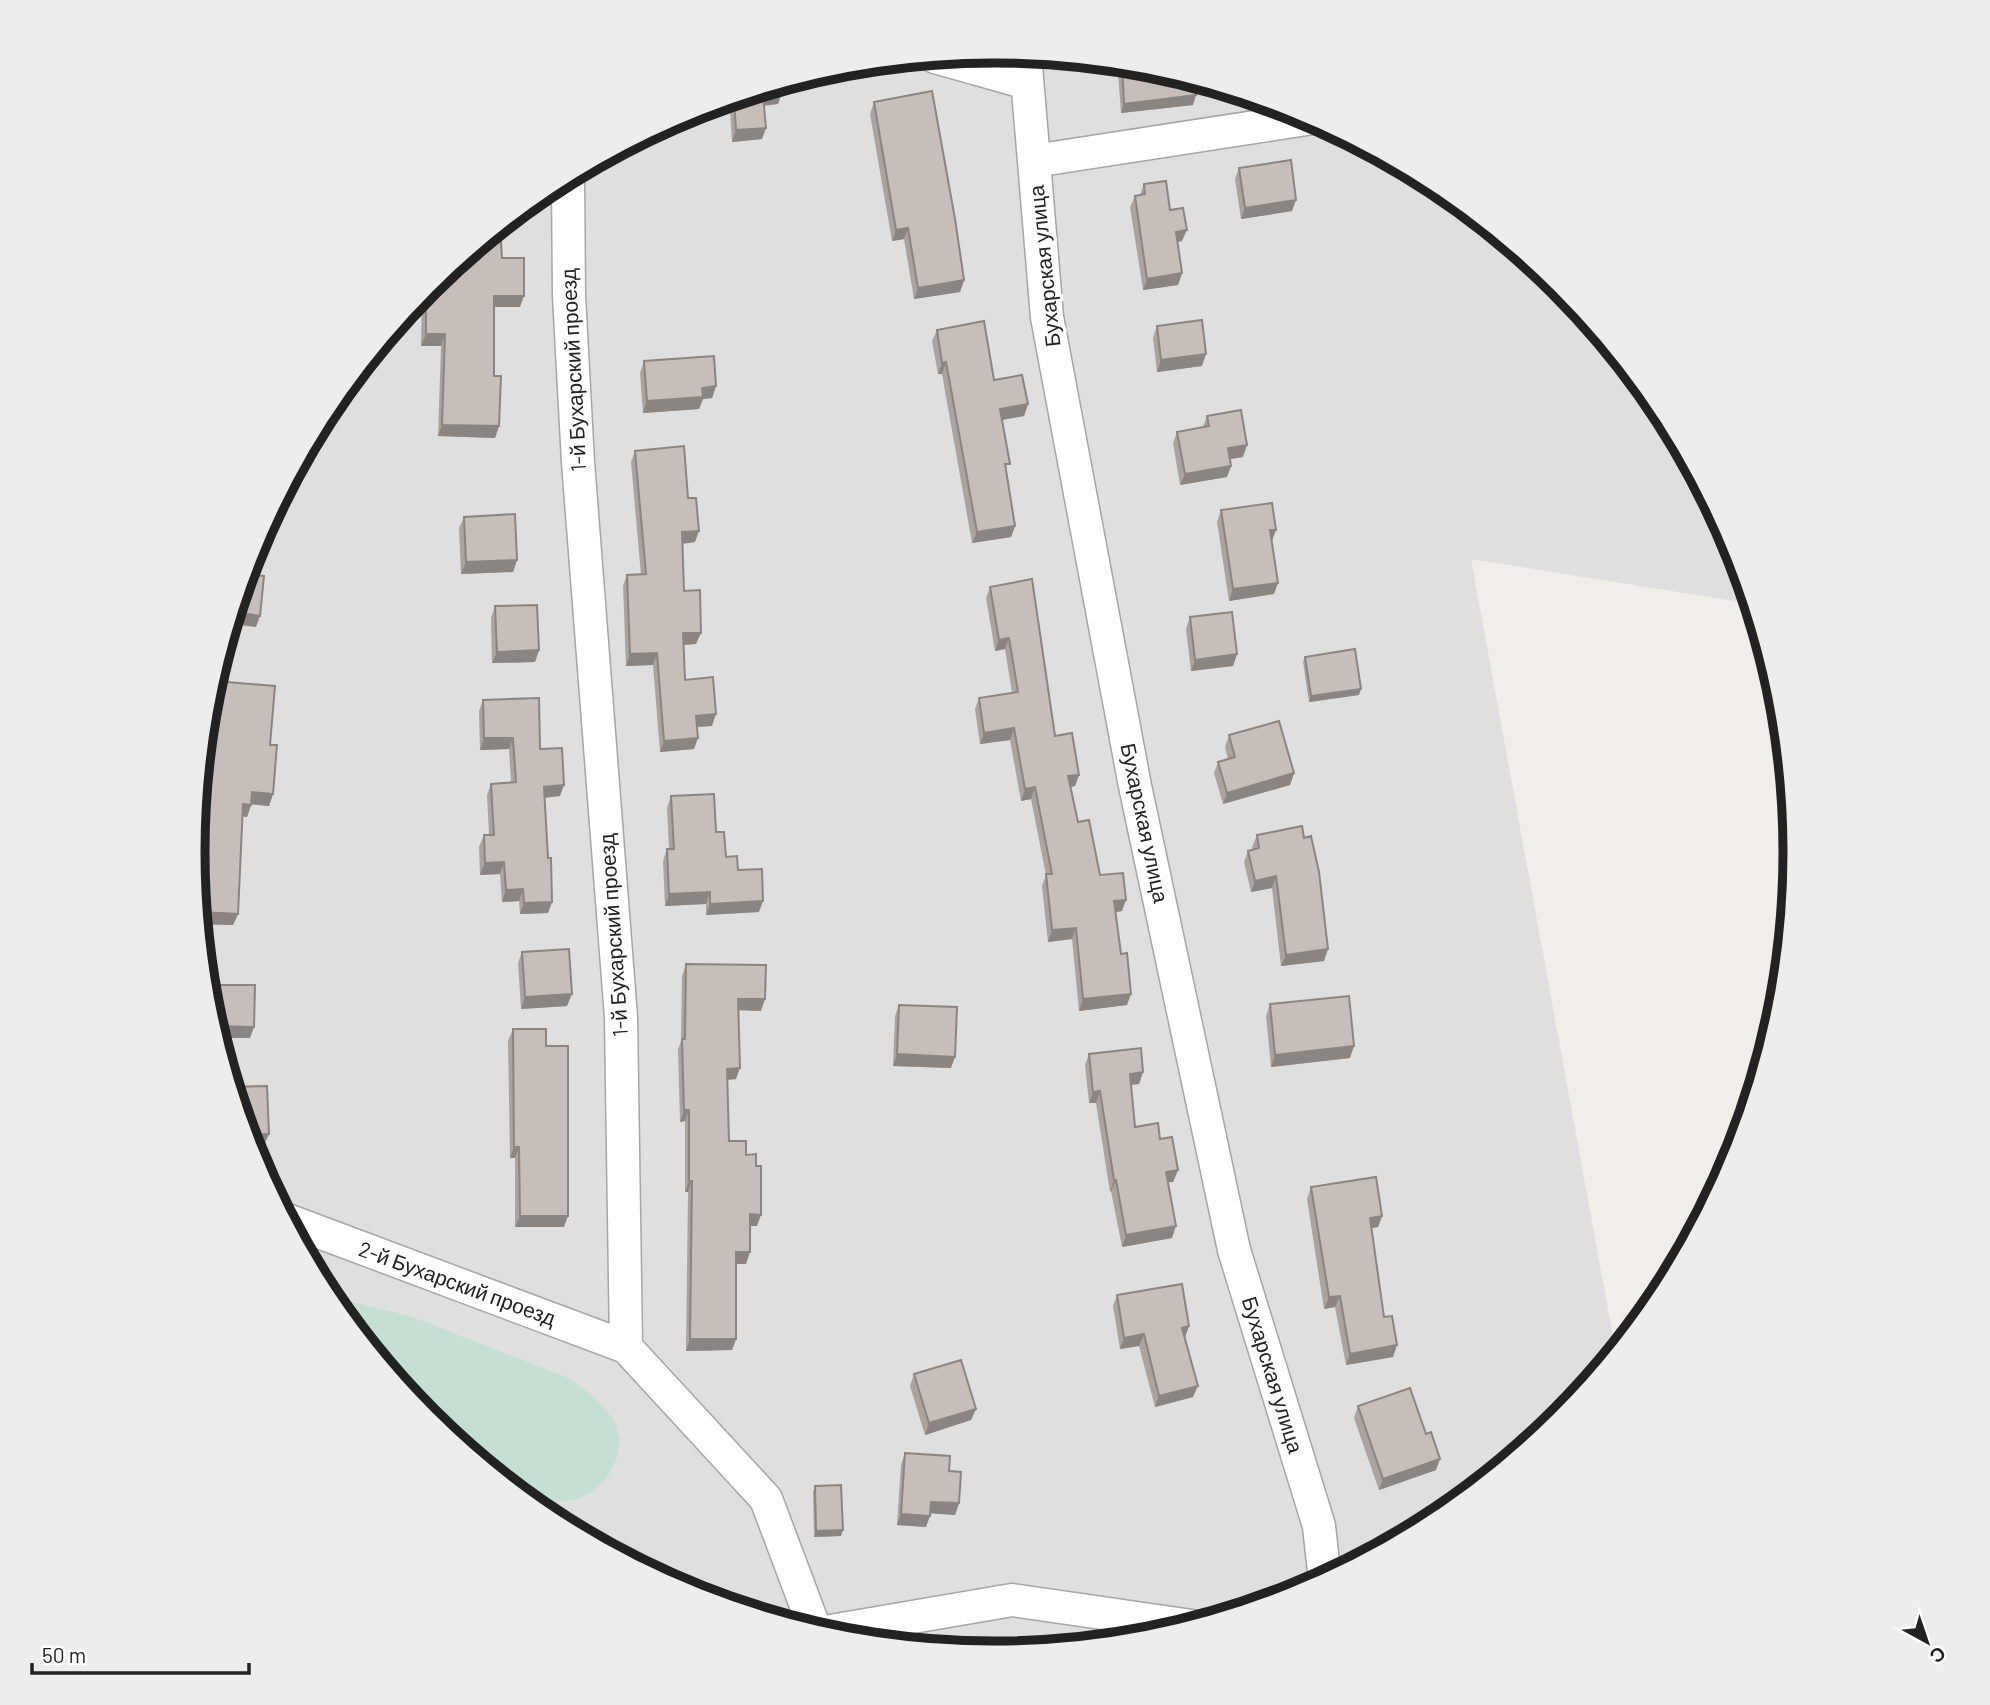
<svg xmlns="http://www.w3.org/2000/svg" width="1990" height="1705" font-family="Barlow,sans-serif">
<style>
.residential{fill:#e0dfdf}
.industrial{fill:#eadbe8}
.wetland{fill:#c6dfd3}
.lines{fill:none;stroke-linecap:round;stroke-linejoin:round}
.street-casing{stroke:#a6a6a6;stroke-width:35}
.street{stroke:#fff;stroke-width:32}
.wall{fill:#aaa39e}
.shaded-wall{fill:#8b8581}
.building{fill:#c6beb8;stroke:#8b8581;stroke-width:2}
.labels{text-anchor:middle;stroke-width:7;stroke-linejoin:round;paint-order:stroke}
.street-label{font-size:21px;fill:#222;stroke:#fff}
.rim{fill:none;stroke:#222;stroke-width:9}
</style>
<rect width="100%" height="100%" fill="#f1eee9"/>
<path class="residential" d="M995 51 1152 66 1302 112 1441 186 1562 286 1662 407 1736 546 1753 604 1471 559 1616 1353 1562 1420 1440 1519 1301 1593 1151 1639 995 1654 838 1639 688 1593 549 1519 428 1419 328 1298 254 1159 209 1009 193 852 209 696 254 545 329 407 428 285 550 186 689 112 839 66Z"/>
<path class="industrial" d="M1776 971H1785L1781 1009 1778 1020Z"/>
<path class="wetland" d="M327 1296 410 1316 571 1379 593 1396 614 1420 620 1439 617 1458 607 1477 596 1489 579 1499 557 1502 521 1496 428 1419Z"/>
<g class="lines">
<g class="street-casing">
<path id="street" d="M1025 54 1047 317 1135 786 1234 1250 1319 1526 1325 1581
M935 57 1027 83
M1034 161 1313 118
M568 176 569 296 578 462 621 1017 626 1347 766 1499 816 1632
M287 1220 626 1347
M819 1633 1012 1600 1192 1626"/>
</g>
<use href="#street" class="street"/>
</g>
<path class="wall" d="M1121 63 1162 73 1193 105 1121 113 1118 73Z
M781 84 778 104 764 106 762 139 732 142 730 111 681 116Z
M874 102 964 280 960 292 914 299 904 239 892 241 870 114Z
M1239 168 1292 211 1241 219 1235 179Z
M1144 184 1170 210 1182 241 1177 242 1182 273 1178 285 1143 290 1130 207 1135 196 1140 195Z
M502 258 520 307H494V376L499 426 495 438 438 436 441 346H421L422 293 428 285Z
M1157 326 1202 366 1157 372 1153 338Z
M937 330 994 380 1028 404 1024 416 1002 420 1007 472 1015 526 1011 537 972 543 942 374H938L932 341Z
M644 361 716 386 712 398 703 399 699 409 643 413 640 373Z
M1207 416 1243 457 1230 459 1231 466 1227 477 1180 485 1173 443 1177 432 1203 427Z
M635 451 688 498 695 542 683 544 684 591 696 644 684 645 685 680 712 726 697 727 694 749 660 752 653 665 626 666 623 586 627 575H641L631 462Z
M1221 510 1272 541 1274 594 1229 601 1217 522Z
M464 517 517 560 513 572 461 574 459 528Z
M990 587 1055 736 1079 775 1075 786 1071 787 1078 822 1100 875 1122 911 1115 912 1127 1005 1079 1011 1072 939 1048 942 1042 886 1046 875 1031 799 1021 801 1010 740 980 744 975 709 979 698 1012 693 1005 649 995 651 986 598Z
M495 606 539 650 535 662 492 663 491 618Z
M1190 617 1237 654 1233 666 1191 671 1186 629Z
M1305 657 1359 695 1309 702 1303 662Z
M215 681 270 745 273 794 269 806 251 804 247 817 243 816 238 914 233 925 200 924 198 904 202 820 210 731H207L211 692Z
M483 700 540 749 560 796 544 798 552 902 548 913 520 914 519 901 502 902 500 874 480 875 479 847 484 835H489L487 795 491 784 511 782 509 749 480 750 479 711Z
M1229 735 1294 773 1290 785 1223 804 1214 773 1218 762 1228 759 1225 747Z
M671 796 716 832 726 857 738 870 759 912 706 915V904L665 906 663 861 667 849H669L667 808Z
M1257 835 1324 961 1281 966 1272 888 1251 892 1244 862 1248 851 1253 850 1252 847Z
M522 952 567 1006 521 1009 518 963Z
M686 964 761 1011 738 1010 736 1079 727 1080 729 1141 746 1155 757 1226H750L746 1264H736V1339L732 1350 686 1351 688 1192H685V1121L680 1122 678 1050 681 1041 682 976Z
M1270 1004 1350 1058 1271 1067 1266 1016Z
M899 1005 951 1068 893 1066 895 1016Z
M513 1029 564 1227H515V1158H510L508 1041Z
M1089 1054 1143 1072 1139 1084 1131 1085 1135 1127 1160 1139 1178 1170 1173 1182H1168L1172 1238 1122 1247 1111 1191 1110 1192 1096 1103H1089L1085 1065Z
M1311 1187 1382 1216 1378 1227 1371 1228 1384 1317 1393 1357 1346 1365 1335 1307 1324 1309 1307 1199Z
M1117 1295 1185 1338 1193 1397 1155 1407 1139 1346 1120 1349 1113 1306Z
M914 1374 976 1409 971 1420 925 1435 910 1386Z
M1358 1406 1436 1470 1379 1490 1354 1418Z
M905 1453 959 1503 955 1515 930 1513 926 1527 897 1525 901 1465Z
M815 1486 841 1536 814 1537 813 1492Z"/>
<path class="shaded-wall" d="M782 93 778 104 759 106 763 95Z
M1196 95 1193 105 1121 113 1124 104Z
M734 99 730 111 681 116 689 112 728 100Z
M766 128 762 139 732 142 736 130Z
M1296 200 1292 211 1241 219 1245 208Z
M908 228 904 239 892 241 896 230Z
M1187 230 1182 241 1172 243 1176 232Z
M1182 273 1178 285 1143 290 1147 279Z
M964 280 960 292 914 299 918 288Z
M494 296H524L520 307H490Z
M426 334H445L441 346H421Z
M1206 354 1202 366 1157 372 1161 360Z
M946 362 942 374H938L942 363Z
M716 386 712 398 703 399 699 409 643 413 647 401 702 388Z
M1028 404 1024 416 996 421 1000 409Z
M442 425 499 426 495 438 438 436Z
M1247 445 1243 457 1224 460 1228 448Z
M1231 466 1227 477 1180 485 1185 474Z
M268 520H277L273 532 262 531Z
M1015 526 1011 537 972 543 977 532Z
M1270 530H1276L1272 541Z
M699 531 695 542 678 544 682 532Z
M517 560 513 572 461 574 466 562Z
M1278 583 1274 594 1229 601 1233 589Z
M234 612 260 616 256 627 231 624Z
M683 633H701L696 644 679 645Z
M1009 638 1005 649 995 651 999 640Z
M539 650 535 662 492 663 497 652Z
M657 653 653 665 626 666 630 654Z
M1237 654 1233 666 1191 671 1195 660Z
M1361 689 1359 695 1309 702 1311 696Z
M716 714 712 726 692 727 696 716Z
M211 719 215 720 210 731H207Z
M1014 728 1010 740 980 744 984 733Z
M484 738H513L509 749 480 750Z
M698 738 694 749 660 752 664 741Z
M1294 773 1290 785 1223 804 1227 793Z
M1079 775 1075 786 1064 788 1068 776Z
M564 785 560 796 540 798 544 787Z
M1035 787 1031 799 1021 801 1025 789Z
M252 792 273 794 269 806 248 804Z
M243 804 251 805 247 817 239 816Z
M198 808 207 809 202 820H196Z
M504 862 500 874 480 875 485 863Z
M1276 876 1272 888 1251 892 1255 881Z
M523 889 519 901 502 902 506 890Z
M710 892 706 904 665 906 669 894Z
M1126 900 1122 911 1110 913 1114 901Z
M763 901 759 912 706 915 710 904Z
M552 902 548 913 520 914 524 903Z
M201 912 238 914 233 925 200 924V917Z
M1076 928 1072 939 1048 942 1052 930Z
M1328 949 1324 961 1281 966 1286 955Z
M572 994 567 1006 521 1009 525 997Z
M1131 994 1127 1005 1079 1011 1083 999Z
M738 999H765L761 1011 734 1010Z
M214 1026 254 1027 250 1038H217Z
M1354 1046 1350 1058 1271 1067 1275 1055Z
M897 1054 955 1057 951 1068 893 1066Z
M740 1068 736 1079 723 1080 727 1069Z
M1143 1072 1139 1084 1126 1085 1130 1074Z
M1100 1091 1096 1103H1089L1093 1092Z
M684 1110H689L685 1121 680 1122Z
M269 1134 264 1145 250 1146 247 1135Z
M514 1147H519L515 1158H510Z
M1178 1170 1173 1182 1162 1183 1166 1172Z
M1114 1180H1116L1111 1191 1110 1192Z
M689 1181H692L688 1192H685Z
M750 1214 761 1215 757 1226H746Z
M520 1216H568L564 1227H515Z
M1382 1216 1378 1227 1365 1229 1370 1218Z
M1176 1226 1172 1238 1122 1247 1126 1235Z
M736 1252H750L746 1264H732Z
M1340 1296 1335 1307 1324 1309 1329 1297Z
M1189 1326 1185 1338 1182 1328Z
M1144 1334 1139 1346 1120 1349 1124 1338Z
M690 1339H736L732 1350 686 1351Z
M1397 1345 1393 1357 1346 1365 1350 1354Z
M1198 1386 1193 1397 1155 1407 1159 1396Z
M976 1409 971 1420 925 1435 929 1423Z
M1440 1459 1436 1470 1379 1490 1383 1479Z
M931 1502 959 1503 955 1515 926 1513Z
M901 1514 930 1516 926 1527 897 1525Z
M843 1530 841 1536 814 1537 816 1531Z"/>
<path class="building" d="M1122 63 1152 66 1162 69V73L1171 72 1195 79 1196 95 1124 104Z
M781 84 782 93 763 95 766 128 736 130 734 99 728 100Z
M932 91 955 219 964 280 918 288 908 228 896 230 874 102Z
M1291 160 1296 200 1245 208 1239 168Z
M1166 181 1170 210 1183 208 1187 230 1176 232 1182 273 1147 279 1135 196 1145 194 1144 184Z
M500 226 502 258H524V296H494V376H501L499 426 442 425 445 334H426V288Z
M1202 320 1206 354 1161 360 1157 326Z
M984 321 994 380 1022 375 1028 404 1000 409 1010 464H1005L1015 526 977 532 946 362 942 363 937 330Z
M714 356 716 386 702 388 703 397 647 401 644 361Z
M1241 410 1247 445 1228 448 1231 466 1185 474 1177 432 1209 426 1207 416Z
M684 446 688 498H696L699 531 682 532 684 591 700 590 701 633H683L685 680 713 677 716 714 696 716 698 738 664 741 657 653 630 654 627 575 646 574 635 451Z
M278 502 277 520H268Z
M1272 503 1276 530H1270L1278 583 1233 589 1221 510Z
M515 514 517 560 466 562 464 517Z
M246 574 264 576 260 616 234 612Z
M1032 579 1055 736 1072 733 1079 775 1068 776 1078 822 1089 820 1100 875 1123 873 1126 900 1114 901 1121 954 1127 953 1131 994 1083 999 1076 928 1052 930 1046 874H1052L1035 787 1025 789 1014 728 984 733 979 698 1018 692 1009 638 999 640 990 587Z
M537 605 539 650 497 652 495 606Z
M1232 612 1237 654 1195 660 1190 617Z
M1355 649 1361 689 1311 696 1305 657Z
M215 681 275 686 270 745H277L273 794 252 792 251 805 243 804 238 914 201 912 207 809 198 808 201 778 209 779 215 720 211 719Z
M539 698 540 749 562 748 564 785 544 787 548 858H551L552 902 524 903 523 889 506 890 504 862 485 863 484 835H494L491 784 516 782 513 738H484L483 700Z
M1279 721 1294 773 1227 793 1218 762 1235 757 1229 735Z
M714 794 716 832H724L726 857 737 856 738 870 762 869 763 901 710 904V892L669 894 667 849H674L671 796Z
M1302 826 1304 838 1311 836 1319 872 1328 949 1286 955 1276 876 1255 881 1248 851 1259 848 1257 835Z
M569 949 572 994 525 997 522 952Z
M686 964 766 965 765 999H738L740 1068 727 1069 729 1141H746V1155L756 1154V1166H761V1215L750 1214V1252H736V1339H690L692 1181H689V1110H684L682 1039H685Z
M208 985H255L254 1027 214 1026 209 1009Z
M1349 996 1354 1046 1275 1055 1270 1004Z
M899 1005 957 1007 955 1057 897 1054Z
M513 1029H546V1046H568V1216H520L519 1147H514Z
M1141 1048 1143 1072 1130 1074 1135 1127 1158 1123 1160 1139 1172 1137 1178 1170 1166 1172 1176 1226 1126 1235 1116 1180H1114L1100 1091 1093 1092 1089 1054Z
M267 1086 269 1134 247 1135 232 1087Z
M1376 1177 1382 1216 1370 1218 1384 1317 1392 1316 1397 1345 1350 1354 1340 1296 1329 1297 1311 1187Z
M1182 1284 1189 1326 1182 1328 1198 1386 1159 1396 1144 1334 1124 1338 1117 1295Z
M961 1360 976 1409 929 1423 914 1374Z
M1410 1388 1426 1434 1431 1432 1440 1459 1383 1479 1358 1406Z
M905 1453 950 1456 949 1471 961 1472 959 1503 931 1502 930 1516 901 1514Z
M841 1485 843 1530 816 1531 815 1486Z"/>
<g class="labels">
<g class="street-label">
<text transform="translate(1045 266) rotate(-96)" y="7">Бухарская улица</text>
<text transform="translate(574 370) rotate(-93)" y="7">1-й Бухарский проезд</text>
<text transform="translate(1144 823) rotate(78)" y="7">Бухарская улица</text>
<text transform="translate(614 935) rotate(-94)" y="7">1-й Бухарский проезд</text>
<text transform="translate(457 1284) rotate(20)" y="7">2-й Бухарский проезд</text>
<text transform="translate(1272 1375) rotate(73)" y="7">Бухарская улица</text>
</g>
</g>
<path d="M0 0H1990V1705H0ZM205 852a789 789 0 1 1 1578 0a789 789 0 1 1-1578 0Z" fill="#ededed" fill-rule="evenodd"/>
<path class="rim" d="M205 852a789 789 0 1 1 1578 0a789 789 0 1 1-1578 0Z"/>
<g transform="translate(1927 1642) rotate(140)" stroke="#ffffff" stroke-width="5" paint-order="stroke">
<path d="M0-5L12 26L0 18L-12 26Z" fill="#222222"/>
<text y="-10" font-size="19" font-weight="bold" text-anchor="middle" fill="#222222">С</text>
</g>
<path d="M32 1663v10h217v-10" fill="none" stroke="#222222" stroke-width="3.5"/>
<text x="42" y="1663" font-size="21" fill="#222222" stroke="#ffffff" stroke-width="5" paint-order="stroke">50 m</text>
</svg>
